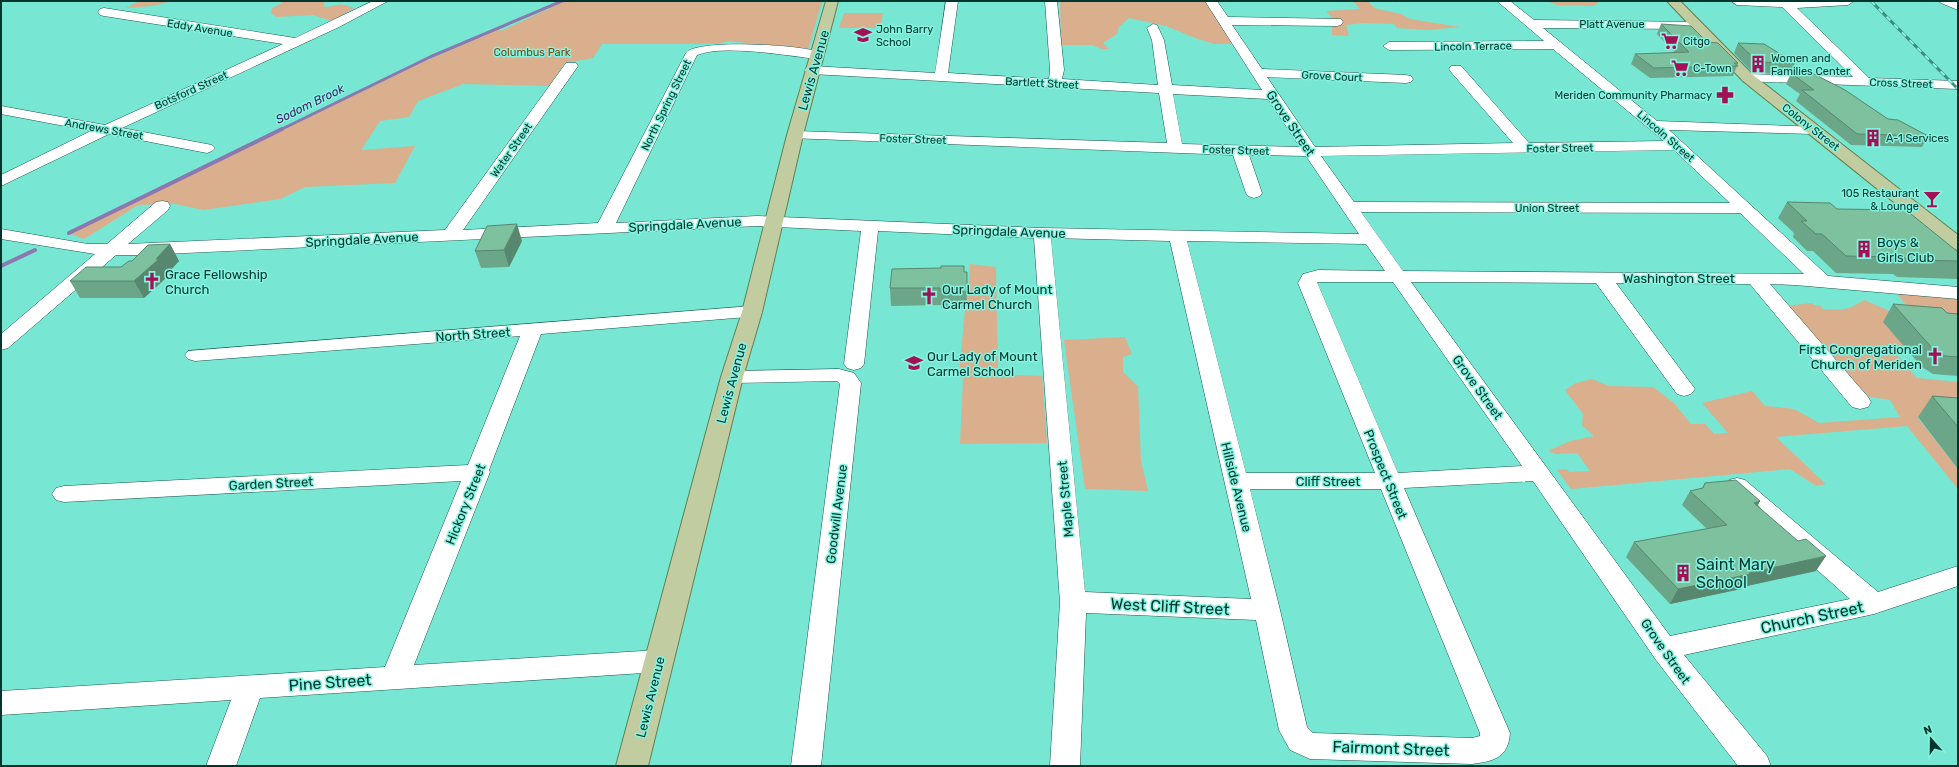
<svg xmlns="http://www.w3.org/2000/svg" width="1959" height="767" font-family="Rubik,sans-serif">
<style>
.green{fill:#daaf8d}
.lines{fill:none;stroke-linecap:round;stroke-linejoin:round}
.stream-far1{stroke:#8c78b0;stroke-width:3}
.stream{stroke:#8c78b0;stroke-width:4}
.minor-casing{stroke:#19574d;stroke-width:1}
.major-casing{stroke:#62814f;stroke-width:2}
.minor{fill:#fff;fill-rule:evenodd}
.major{fill:#c1cca0;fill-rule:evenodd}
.rail-casing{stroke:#3c8e80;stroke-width:3}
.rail{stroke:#84f3df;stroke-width:2;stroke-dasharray:5.5;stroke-linecap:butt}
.wall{fill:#6ca688}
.shaded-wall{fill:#58876f}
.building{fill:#7ec19e;stroke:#58876f}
.labels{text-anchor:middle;stroke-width:3;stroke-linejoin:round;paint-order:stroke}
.far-street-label{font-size:11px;fill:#00352e;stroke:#84f3df}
.far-poi-label{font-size:11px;fill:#00352e;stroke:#84f3df;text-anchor:start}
.far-park-label{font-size:11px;fill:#7b4816;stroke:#84f3df}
.far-water-label{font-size:12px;font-style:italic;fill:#43256a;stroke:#84f3df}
.street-label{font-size:13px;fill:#00352e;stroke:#84f3df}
.poi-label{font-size:13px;fill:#00352e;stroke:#84f3df;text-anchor:start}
.near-poi-label{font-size:16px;fill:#00352e;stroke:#84f3df;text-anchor:start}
.near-street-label{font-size:16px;fill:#00352e;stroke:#84f3df}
</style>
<rect width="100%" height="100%" fill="#77e6d2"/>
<path class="green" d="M139 1H172L152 6 126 8Z
M282 1H325L323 6 327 7 341 4 354 8 332 21 313 15 276 17 271 13 272 8 282 3Z
M565 1H822L808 50 729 41 716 44H602L593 58 565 63 549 86 463 84 418 101 409 117 380 121 361 150 415 146 395 183 305 187 280 199 203 210 175 204 138 205 84 239 69 233 421 63 499 29 501 31Z
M1060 1H1206L1235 44H1214L1195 38 1166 26 1129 18 1119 27 1117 34 1103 43 1109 49H1102L1092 45H1061Z
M1353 1H1368L1374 8 1401 14 1410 19 1460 27 1428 30 1397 28 1394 24 1363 23 1346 25 1349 36 1332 35V18L1326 11 1360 9Z
M1600 1 1594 6 1557 5 1549 2Z
M844 13H883L880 28H839Z
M970 264 996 267 998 374 1042 376 1047 443 960 444 963 379 959 374 965 309H967Z
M1894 291 1958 297V328L1924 325Z
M1864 300 1899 315 1903 346 1897 355 1917 378 1958 382V398L1918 418 1958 469V489L1907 426 1776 437 1826 484 1816 486 1790 469 1571 489 1557 470 1567 469 1569 472 1590 471 1577 453 1556 454 1548 451 1570 441 1594 436 1582 425 1583 414 1565 390 1576 383 1592 379 1609 386 1653 387 1674 403 1691 424H1705L1714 434 1728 433 1702 403 1752 391 1765 406 1787 408 1796 410 1819 423 1900 417 1890 400 1865 396 1786 306 1812 303 1814 305H1819L1823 309C1843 310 1847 311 1864 300Z
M1125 337 1132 354 1123 357V372L1138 386 1141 461 1148 491 1085 489 1064 340Z"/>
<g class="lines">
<path class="stream-far1" d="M280 130 430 57 562 1"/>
<path class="stream" d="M69 233 282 129
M1 266 35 250"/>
<g class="minor-casing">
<path id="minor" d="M373 1H388L339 27 122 128 212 145 215 148 212 151 207 153 109 134 1 186V175L91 131 1 114V106L105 125 283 44 104 16 100 15 98 12 100 9 104 8 295 38Z
M946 1H958L948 73 1049 79 1050 70 1045 1H1057L1064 70 1062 79 1158 85 1152 40 1147 28 1153 24 1157 25 1164 40 1172 85 1262 90 1205 1H1217L1228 17 1341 19 1343 22 1341 25 1337 26 1232 25 1262 69 1406 75 1411 76 1413 79 1411 82 1406 83 1267 77 1315 147 1513 143 1451 72 1449 69 1451 66H1461L1529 143 1664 141 1553 49 1389 50 1383 46 1389 42 1544 41 1497 1H1510L1534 20 1699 22 1701 25 1699 28 1695 29 1543 28 1657 121 1819 127 1821 130 1819 133 1814 134 1669 130 1828 276 1958 287V299L1795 285 1770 284 1868 397 1871 402 1868 407 1860 409 1852 407 1750 284 1616 283 1695 389 1691 394 1684 396 1677 394 1596 283 1411 282 1670 636 1850 599 1729 492 1725 486 1729 480 1737 478 1745 480 1878 592 1958 566V586L1874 614 1684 655 1767 756 1771 766H1738L1656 660 1533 481 1404 488 1510 733C1508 758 1494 761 1472 764L1310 759 1290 750 1279 730 1256 620 1086 613 1080 766H1050L1060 602 1034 238 878 231 864 364 861 368 854 370 847 368 844 364 861 231 757 226 143 255H116L8 348 1 350V334L95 254 1 239V229L88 244H107L156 202 162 201 168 202 170 206 168 210 128 244 445 230 566 63H576L578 66 463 230 598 223 686 53C696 38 818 45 825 55L818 59C787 56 725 44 697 55L616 223 757 216 1042 228 1359 234 1306 156 1249 155 1262 193 1260 196 1254 198 1248 196 1246 193 1233 155 790 138 788 135 790 132 795 131 1167 143 1159 93 812 74 807 73 805 70 807 67 812 66 935 73ZM1173 94 1268 99 1300 147 1182 144ZM1674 150 1730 203 1354 202 1321 156ZM1361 212 1740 213 1804 274 1403 271ZM1051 238 1170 241 1251 599 1085 592ZM1187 241 1366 244 1385 271 1318 270 1303 274 1298 283 1375 473H1246ZM1317 282H1393L1522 466 1398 473ZM1250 489H1381L1480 733V736L1472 738 1313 733 1307 727 1280 610Z
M1731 1H1854L1848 5 1797 8 1869 78 1958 81V89L1743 81 1741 78 1743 75 1748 74 1853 77 1782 7 1737 5Z
M1939 1 1958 2V10L1941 3Z
M752 306 759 308 762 312 759 316 541 334 489 470 490 472 414 665 659 650 669 653 673 661 669 669 659 672 260 698 236 766H206L231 700 1 715V691L385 667 461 481 64 502 56 500 52 494 56 488 64 486 468 465 520 336 195 361 188 359 185 355 188 351Z
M839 369 854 373 861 383 821 766H791L840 384 837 381 732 383 725 382 722 377 725 372 732 371Z"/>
</g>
<g class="major-casing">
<path id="major" d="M826 1H838L803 135 762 312 743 377 648 766H616L721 377 742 312 787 135Z
M1667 1H1680L1753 75 1958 235V250L1951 248 1743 81Z"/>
</g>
<use href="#minor" class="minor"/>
<use href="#major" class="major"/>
<g class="rail-casing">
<path id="rail" d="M1871 1 1958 89"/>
</g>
<use href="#rail" class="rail"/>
</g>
<path class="wall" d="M1661 24 1707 42 1738 63 1733 76 1650 78 1631 64 1635 54 1675 53 1657 34Z
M1738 43 1795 63 1790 74 1753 73 1734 53Z
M1791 73 1888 119 1928 136 1922 147 1851 145 1796 101 1800 94 1786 84Z
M1787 202 1837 209 1958 252V279L1897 277 1893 274 1836 273 1813 251H1807L1793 237 1794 233 1778 218Z
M522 241 509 267 481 268 475 251Z
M170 244 179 261 167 274 168 276 144 298H80L70 281 121 267Z
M964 272H967V309L941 308V305L891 306 890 288Z
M1893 304 1947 313 1958 314V376L1933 374 1922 367 1883 322Z
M1932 396 1958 398V469L1918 417Z
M1705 483 1760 501 1758 505 1816 571 1742 587 1741 589 1670 604 1626 557 1634 542 1707 529 1682 505 1690 491 1702 488Z"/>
<path class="shaded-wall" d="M517 224 522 241 509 267 504 250Z
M170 244 179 261 167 274 168 276 144 298 134 281Z
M1760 501 1751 516 1754 503Z
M1826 556 1816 571 1742 587 1741 589 1670 604 1678 589Z"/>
<path class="building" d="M1661 24 1691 26 1707 42 1718 43 1738 63H1734L1738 66 1654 68 1635 54 1689 52Z
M1738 43 1764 44 1795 63 1758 62Z
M1791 73 1814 74 1845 90 1888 119 1898 120 1928 136 1857 134 1802 90H1814Z
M1787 202 1830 203 1837 209 1906 210 1958 252V261L1907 260 1904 257 1846 256 1822 234H1816L1801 221H1807Z
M517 224 504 250 475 251 487 226Z
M170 244 156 259H159L134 281H70L86 267H121L129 261H132L148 245Z
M941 266H964V272H967V292L940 291V288H890L892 269 941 268Z
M1893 304 1942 308 1947 313 1958 314V357L1945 356 1933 349Z
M1932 396 1958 398V427Z
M1736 480 1760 501 1754 503 1798 541 1806 539 1826 556 1749 573 1751 574 1678 589 1634 542 1727 525 1690 491 1703 488 1705 483Z"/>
<defs>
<g id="school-bare" transform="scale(1.38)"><path d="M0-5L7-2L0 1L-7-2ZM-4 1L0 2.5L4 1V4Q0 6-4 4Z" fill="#a21055" stroke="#84f3df" stroke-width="2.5" paint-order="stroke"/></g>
<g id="supermarket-bare" transform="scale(1.38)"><path d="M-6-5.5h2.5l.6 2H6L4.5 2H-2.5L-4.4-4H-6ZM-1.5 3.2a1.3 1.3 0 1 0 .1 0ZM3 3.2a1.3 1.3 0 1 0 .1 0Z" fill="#a21055" stroke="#84f3df" stroke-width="2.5" paint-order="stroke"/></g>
<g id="building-bare" transform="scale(1.38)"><path d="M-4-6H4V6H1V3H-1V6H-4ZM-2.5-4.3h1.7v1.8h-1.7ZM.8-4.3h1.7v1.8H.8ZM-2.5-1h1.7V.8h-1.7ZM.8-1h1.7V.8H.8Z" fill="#a21055" stroke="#84f3df" stroke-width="2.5" paint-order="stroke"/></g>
<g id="pharmacy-bare" transform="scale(1.38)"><path d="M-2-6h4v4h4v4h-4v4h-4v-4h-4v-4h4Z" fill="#a21055" stroke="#84f3df" stroke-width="2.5" paint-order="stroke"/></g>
<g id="bar-bare" transform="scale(1.38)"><path d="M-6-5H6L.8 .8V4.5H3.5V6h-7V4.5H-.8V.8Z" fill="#a21055" stroke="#84f3df" stroke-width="2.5" paint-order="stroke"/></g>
<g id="church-bare" transform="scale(1.38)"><path d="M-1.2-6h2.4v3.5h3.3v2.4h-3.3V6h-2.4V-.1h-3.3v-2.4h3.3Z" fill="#a21055" stroke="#84f3df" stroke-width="2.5" paint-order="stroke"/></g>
</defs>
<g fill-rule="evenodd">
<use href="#school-bare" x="863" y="35"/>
<use href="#supermarket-bare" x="1670" y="41"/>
<use href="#building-bare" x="1758" y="64"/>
<use href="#supermarket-bare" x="1680" y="68"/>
<use href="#pharmacy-bare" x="1725" y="95"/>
<use href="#building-bare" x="1873" y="138"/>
<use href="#bar-bare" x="1932" y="199"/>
<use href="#building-bare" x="1864" y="249"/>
<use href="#church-bare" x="152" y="281"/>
<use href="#church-bare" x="929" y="296"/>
<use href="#church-bare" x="1935" y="356"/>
<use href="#school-bare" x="914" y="363"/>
<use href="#building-bare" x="1683" y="573"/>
</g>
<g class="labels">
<g class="far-street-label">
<text x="1612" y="28">Platt Avenue</text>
<text transform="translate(200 28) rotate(9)" y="4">Eddy Avenue</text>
<text transform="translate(1473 46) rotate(-1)" y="4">Lincoln Terrace</text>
<text transform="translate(1332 76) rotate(3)" y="4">Grove Court</text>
<text transform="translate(1042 83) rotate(3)" y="4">Bartlett Street</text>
<text transform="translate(1901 83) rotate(2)" y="4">Cross Street</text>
<text transform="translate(191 90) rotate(-24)" y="4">Botsford Street</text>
<text transform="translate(666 105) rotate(-64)" y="4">North Spring Street</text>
<text transform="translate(1811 127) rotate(38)" y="4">Colony Street</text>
<text transform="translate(104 129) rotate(10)" y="4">Andrews Street</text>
<text transform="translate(1666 136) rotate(41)" y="4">Lincoln Street</text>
<text transform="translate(913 139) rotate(2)" y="4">Foster Street</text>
<text transform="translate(1560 148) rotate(-1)" y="4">Foster Street</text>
<text transform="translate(511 150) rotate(-55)" y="4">Water Street</text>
<text transform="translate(1236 150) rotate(2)" y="4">Foster Street</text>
<text x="1547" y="212">Union Street</text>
</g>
<g class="far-poi-label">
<text x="876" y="33">John Barry<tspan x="876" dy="13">School</tspan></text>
<text x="1683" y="45">Citgo</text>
<text x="1771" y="62">Women and<tspan x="1771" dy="13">Families Center</tspan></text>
<text x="1693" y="72">C-Town</text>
<text x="1712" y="99" text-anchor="end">Meriden Community Pharmacy</text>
<text x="1886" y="142">A-1 Services</text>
<text x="1919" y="197" text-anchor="end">105 Restaurant<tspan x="1919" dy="13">&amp; Lounge</tspan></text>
</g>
<g class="far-park-label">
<text x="532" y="56">Columbus Park</text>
</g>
<g class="far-water-label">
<text transform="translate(310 104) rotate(-26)" y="4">Sodom Brook</text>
</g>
<g class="street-label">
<text transform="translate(813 70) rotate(-74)" y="5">Lewis Avenue</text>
<text transform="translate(1291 123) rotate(56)" y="5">Grove Street</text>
<text transform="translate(685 224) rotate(-3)" y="5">Springdale Avenue</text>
<text transform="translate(1009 231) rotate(2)" y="5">Springdale Avenue</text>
<text transform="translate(362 239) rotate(-3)" y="5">Springdale Avenue</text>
<text x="1679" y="283">Washington Street</text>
<text transform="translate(473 334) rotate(-4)" y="5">North Street</text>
<text transform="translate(731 383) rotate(-75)" y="5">Lewis Avenue</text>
<text transform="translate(1478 387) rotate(54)" y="5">Grove Street</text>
<text transform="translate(1386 474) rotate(68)" y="5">Prospect Street</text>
<text x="1328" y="486">Cliff Street</text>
<text transform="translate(271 483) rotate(-3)" y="5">Garden Street</text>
<text transform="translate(1237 487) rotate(76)" y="5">Hillside Avenue</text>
<text transform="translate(1065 499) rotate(-95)" y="5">Maple Street</text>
<text transform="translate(465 504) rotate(-68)" y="5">Hickory Street</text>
<text transform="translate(836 514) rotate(-83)" y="5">Goodwill Avenue</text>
<text transform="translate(1666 651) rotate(55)" y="5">Grove Street</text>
<text transform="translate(650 697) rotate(-76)" y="5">Lewis Avenue</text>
</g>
<g class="poi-label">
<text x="1877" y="247">Boys &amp;<tspan x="1877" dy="15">Girls Club</tspan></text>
<text x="165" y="279">Grace Fellowship<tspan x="165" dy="15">Church</tspan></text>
<text x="942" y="294">Our Lady of Mount<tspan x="942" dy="15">Carmel Church</tspan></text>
<text x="1922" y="354" text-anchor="end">First Congregational<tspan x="1922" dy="15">Church of Meriden</tspan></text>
<text x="927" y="361">Our Lady of Mount<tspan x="927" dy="15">Carmel School</tspan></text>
</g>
<g class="near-poi-label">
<text x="1696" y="570">Saint Mary<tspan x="1696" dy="18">School</tspan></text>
</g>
<g class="near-street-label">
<text transform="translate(1170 606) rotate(3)" y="6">West Cliff Street</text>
<text transform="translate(1812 617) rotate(-12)" y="6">Church Street</text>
<text transform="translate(330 682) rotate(-4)" y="6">Pine Street</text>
<text transform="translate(1391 748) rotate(2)" y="6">Fairmont Street</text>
</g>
</g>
<rect width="1959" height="767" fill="none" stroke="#00352e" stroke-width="4"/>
<g transform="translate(1931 739) rotate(340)" stroke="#84f3df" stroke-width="3" paint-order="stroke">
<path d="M0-3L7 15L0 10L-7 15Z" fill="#00352e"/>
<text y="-6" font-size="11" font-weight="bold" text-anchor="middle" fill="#00352e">N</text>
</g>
</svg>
